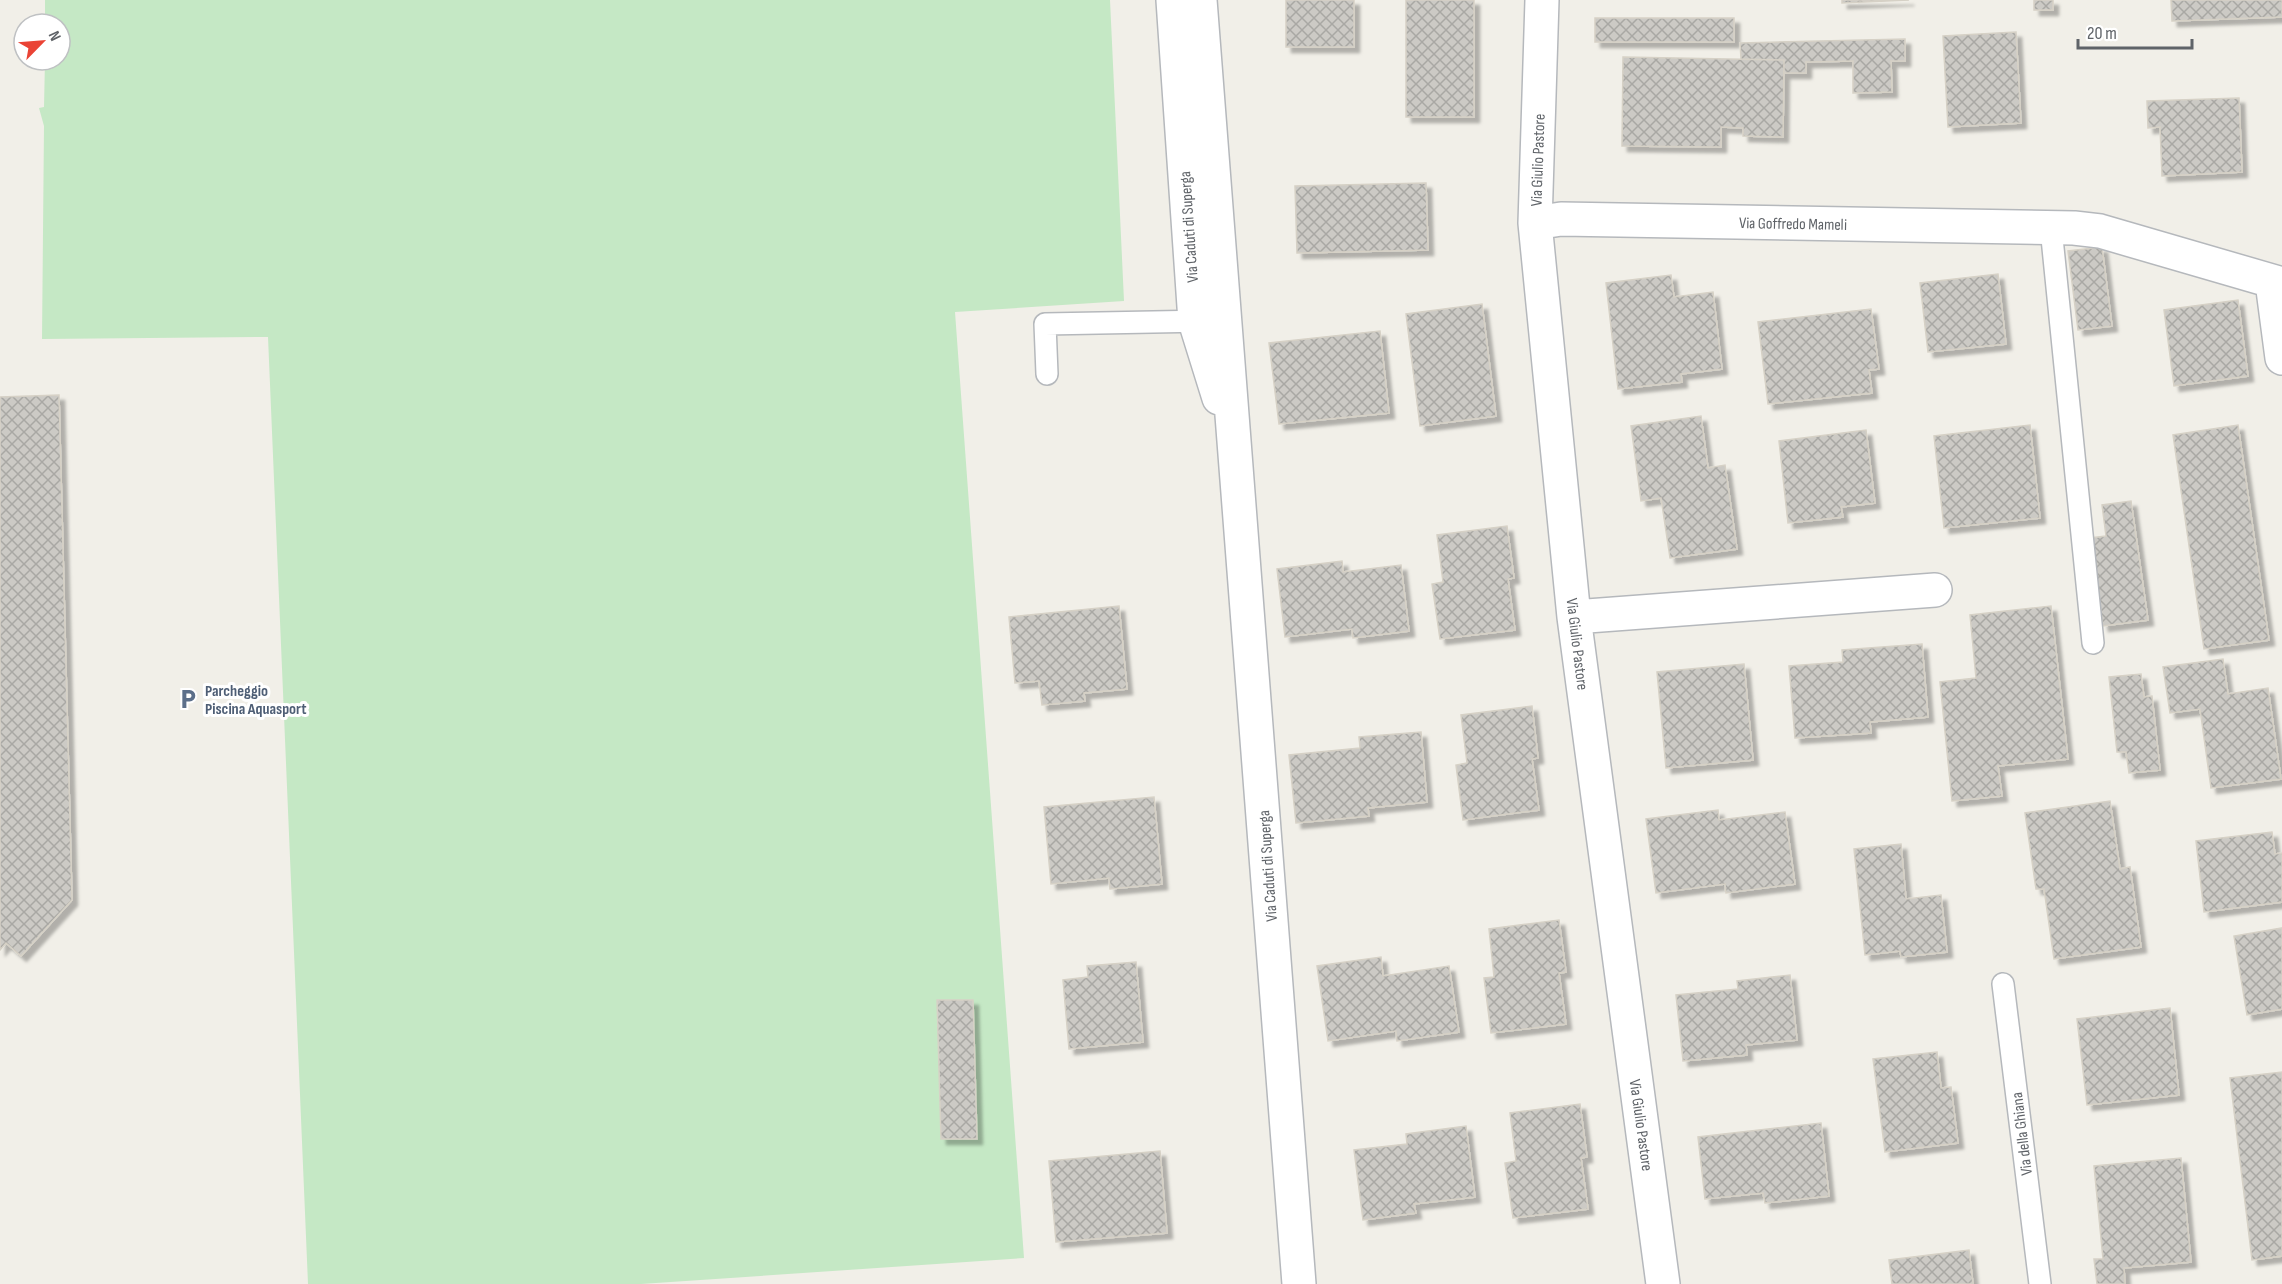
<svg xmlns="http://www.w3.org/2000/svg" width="2282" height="1284" font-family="'Sofia Sans Condensed',sans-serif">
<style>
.garden{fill:#c5e8c5}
.building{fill:url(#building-cross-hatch);stroke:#d6d1c6;stroke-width:1.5;filter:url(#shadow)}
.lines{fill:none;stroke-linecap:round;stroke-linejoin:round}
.service-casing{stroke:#b5b8bc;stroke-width:24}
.minor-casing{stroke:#b5b8bc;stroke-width:36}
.service{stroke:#fff;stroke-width:21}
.minor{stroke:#fff;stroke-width:33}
.labels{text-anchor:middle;stroke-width:6;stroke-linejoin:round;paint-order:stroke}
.street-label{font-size:16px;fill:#5f6368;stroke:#fff}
.service-label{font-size:16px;font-weight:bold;fill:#4e5e75;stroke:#fff;text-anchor:start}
</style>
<defs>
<pattern id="building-cross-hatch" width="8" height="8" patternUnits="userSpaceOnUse" patternTransform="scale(1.5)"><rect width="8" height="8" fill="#cccac5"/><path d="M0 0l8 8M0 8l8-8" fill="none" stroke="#a9a8a4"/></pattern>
<filter id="shadow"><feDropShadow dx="5.5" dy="5.5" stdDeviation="1.5" flood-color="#0004"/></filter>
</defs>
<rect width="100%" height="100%" fill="#f1efe8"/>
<path class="garden" d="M45 0H1110L1124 301 955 312 1024 1258 641 1284H308L268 337 42 339 44 126 39 108 44 107 45 60H60V24H45Z"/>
<path class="building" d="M1286 0H1354V47H1286Z
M1406 0H1474V117H1406Z
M1842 0H1909L1842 3Z
M2034 0H2053V10H2034Z
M2171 0H2282V17L2172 21Z
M1595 18H1734V42H1595Z
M2016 32 2021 123 1948 127 1943 36Z
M1905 39V61H1891L1892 92 1853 93V61L1806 62V73H1784V60L1741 59 1740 43Z
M1623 57 1784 60 1783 137 1743 136V128L1721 127V147L1622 146Z
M2239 98 2242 172 2162 176 2160 127 2148 128 2147 101Z
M1426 183 1428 250 1297 253 1295 186Z
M2102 247 2112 326 2078 330 2068 251Z
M1998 274 2006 344 1928 352 1920 283Z
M1671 275 1674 297 1713 292 1722 369 1681 374 1682 382 1618 389 1606 283Z
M2238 300 2248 376 2174 386 2164 310Z
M1482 304 1496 416 1420 426 1406 314Z
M1871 309 1879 369 1869 370 1872 393 1768 404 1758 322Z
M1380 331 1389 413 1279 424 1269 343Z
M59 395 72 900 21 956 6 943 0 950V397Z
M1701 416 1708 468 1725 465 1737 549 1670 558 1661 498 1641 501 1631 426Z
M2030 425 2040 518 1944 528 1934 436Z
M2238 425 2269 640 2204 649 2173 435Z
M1866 430 1875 503 1841 507 1843 517 1788 523 1779 441Z
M2131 501 2148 620 2103 626 2090 538 2106 536 2102 505Z
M1507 526 1514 578 1508 579 1515 630 1440 639 1432 584 1443 582 1437 535Z
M1342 561 1343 572 1401 565 1409 631 1353 638 1352 629 1285 637 1277 569Z
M1119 606 1127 689 1084 693 1085 701 1042 705 1039 681 1015 683 1009 617Z
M2051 606 2068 759 1998 766 2002 796 1952 801 1940 682 1976 678 1970 615Z
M1922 644 1928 717 1870 722 1871 733 1795 738 1789 666 1843 662 1842 650Z
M2223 659 2228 694 2268 688 2281 779 2211 788 2200 709 2170 713 2163 667Z
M1744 664 1753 760 1666 768 1657 672Z
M2141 674 2144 697 2152 696 2160 770 2129 773 2126 752H2117L2109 677Z
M1532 706 1538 758 1532 759 1539 810 1463 820 1456 765 1467 763 1461 715Z
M1421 732 1427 802 1368 808 1369 816 1296 823 1289 755 1360 748 1359 737Z
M1154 797 1162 884 1110 889 1109 878 1051 884 1044 807Z
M2110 801 2120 869 2130 867 2141 947 2054 959 2044 889H2036L2025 813Z
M1718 810 1719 820 1785 812 1795 884 1726 893 1725 884 1656 893 1646 819Z
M2272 832 2275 854 2282 853V902L2204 912 2196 841Z
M1901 844 1906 899 1941 895 1947 952 1901 957 1900 951 1865 955 1854 849Z
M1559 920 1566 972 1559 973 1566 1024 1491 1033 1484 978 1494 977 1489 929Z
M2282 928V1009L2247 1015 2234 936Z
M1381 957 1383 976 1449 966 1459 1032 1397 1041 1396 1031 1328 1041 1317 966Z
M1136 962 1143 1042 1069 1049 1063 980 1088 977 1087 966Z
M1790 975 1797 1040 1746 1045 1747 1055 1683 1061 1676 995 1738 989 1737 981Z
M937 1000H973L977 1139H941Z
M2170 1008 2179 1095 2087 1105 2077 1019Z
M1937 1052 1941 1088 1951 1087 1958 1143 1885 1152 1873 1059Z
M2282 1072V1256L2252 1260 2230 1078Z
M1580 1104 1587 1157 1581 1158 1588 1209 1513 1218 1505 1163 1516 1161 1510 1113Z
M1821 1123 1829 1196 1765 1203 1763 1193 1705 1199 1698 1137Z
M1466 1126 1475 1197 1414 1204 1416 1213 1363 1220 1354 1150 1407 1144 1406 1134Z
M1160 1151 1167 1233 1056 1242 1049 1161Z
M2181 1158 2191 1262 2124 1268 2125 1284H2097L2094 1259H2103L2094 1166Z
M1969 1250 1973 1284H1892L1889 1260Z"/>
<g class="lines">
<g class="service-casing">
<path id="service" d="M2051 228 2093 643
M1047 374 1045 324 1207 321
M2003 984 2040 1284"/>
</g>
<g class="minor-casing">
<path id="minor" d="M1173 0 1195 321 1219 398
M1200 0 1299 1284
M1542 0 1535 223 1574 617 1663 1284
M1535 223 1561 219 2074 228 2100 231 2282 284
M2272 282 2282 358
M1574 617 1935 590"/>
</g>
<use href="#service" class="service"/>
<use href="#minor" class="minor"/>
</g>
<defs>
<g id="parking-bare" transform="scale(1.62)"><path d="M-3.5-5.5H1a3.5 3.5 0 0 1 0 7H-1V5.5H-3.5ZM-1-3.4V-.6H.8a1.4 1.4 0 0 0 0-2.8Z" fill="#5c6f8a" stroke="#fff" stroke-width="2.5" paint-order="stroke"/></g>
</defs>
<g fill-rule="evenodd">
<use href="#parking-bare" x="188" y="699"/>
</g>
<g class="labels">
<g class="street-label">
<text transform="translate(1537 160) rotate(-88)" y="6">Via Giulio Pastore</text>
<text transform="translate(1793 223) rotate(1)" y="6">Via Goffredo Mameli</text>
<text transform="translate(1188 227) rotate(-94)" y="6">Via Caduti di Superga</text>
<text transform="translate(1578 644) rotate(83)" y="6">Via Giulio Pastore</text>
<text transform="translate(1267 866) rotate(-94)" y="6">Via Caduti di Superga</text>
<text transform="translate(1642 1125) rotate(82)" y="6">Via Giulio Pastore</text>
<text transform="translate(2021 1134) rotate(-97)" y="6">Via della Ghiana</text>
</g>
<g class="service-label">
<text x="205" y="696">Parcheggio<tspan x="205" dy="18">Piscina Aquasport</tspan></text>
</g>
</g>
<g transform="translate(42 42) rotate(65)"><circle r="28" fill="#ffffff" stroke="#bfc1c3" stroke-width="1.5"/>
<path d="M0-4.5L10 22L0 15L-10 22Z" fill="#ea4335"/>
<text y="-9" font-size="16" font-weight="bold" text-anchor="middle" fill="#5f6368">N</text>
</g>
<path d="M2078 39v9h114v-9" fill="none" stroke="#5f6368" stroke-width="3"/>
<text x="2087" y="39" font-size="18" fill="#5f6368" stroke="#ffffff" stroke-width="4.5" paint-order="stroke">20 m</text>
</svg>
